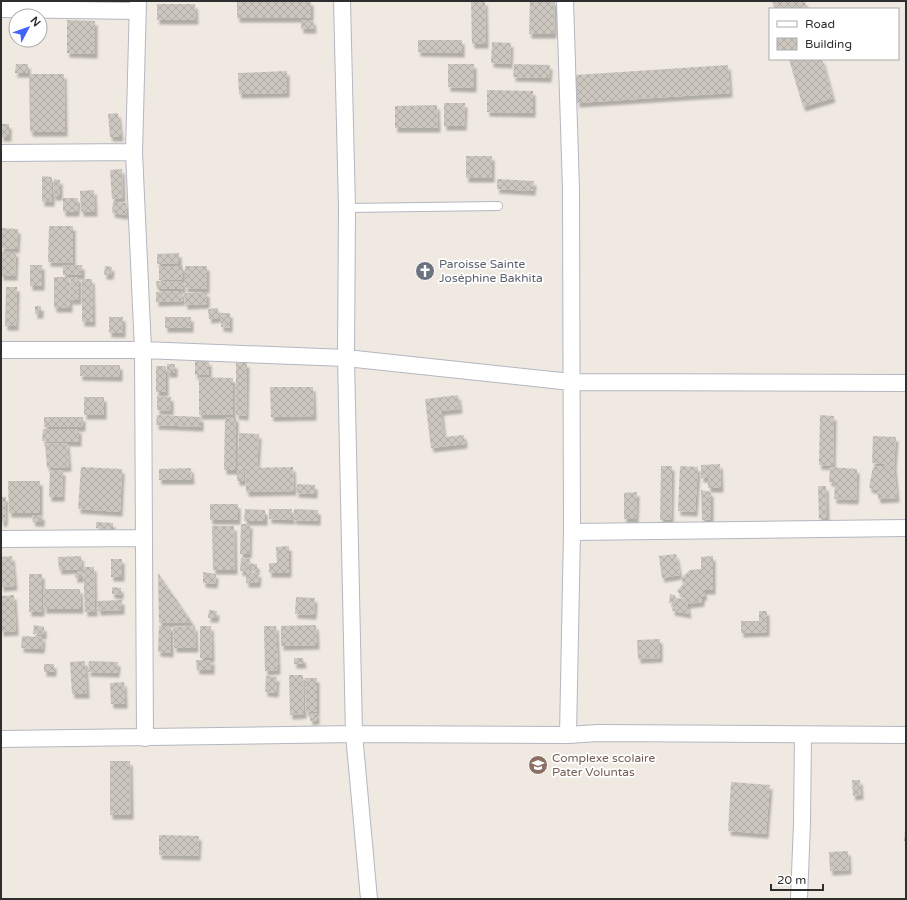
<svg xmlns="http://www.w3.org/2000/svg" width="907" height="900" font-family="'Varela Round',sans-serif">
<style>
.building{fill:url(#building-cross-hatch);filter:url(#shadow)}
.lines{fill:none;stroke-linecap:round;stroke-linejoin:round}
.service-casing{stroke:#b4b7c1;stroke-width:10}
.minor-casing{stroke:#b4b7c1;stroke-width:18}
.service{stroke:#fff;stroke-width:8}
.minor{stroke:#fff;stroke-width:16}
.labels{text-anchor:middle;stroke-width:3.5;stroke-linejoin:round;paint-order:stroke}
.worship-label{font-size:12px;fill:#5b616d;stroke:#fff;text-anchor:start}
.education-label{font-size:12px;fill:#785e54;stroke:#fff;text-anchor:start}
</style>
<defs>
<pattern id="building-cross-hatch" width="8" height="8" patternUnits="userSpaceOnUse"><rect width="8" height="8" fill="#cbc7bf"/><path d="M0 0l8 8M0 8l8-8" fill="none" stroke="#afaba4"/></pattern>
<filter id="shadow"><feDropShadow dx="2.5" dy="4.5" stdDeviation="1" flood-color="#0004"/></filter>
</defs>
<rect width="100%" height="100%" fill="#efe9e1"/>
<path class="building" d="M237 1H311V18H237Z
M471 1H485L486 44H472Z
M530 1H555L554 34H529Z
M772 1H805L807 9H775Z
M157 4H195L196 20H157Z
M67 20 95 21V54L67 53Z
M301 20H313L314 29H301Z
M418 40H462V53L418 52Z
M492 42 511 43 510 64 491 63Z
M789 59H822L833 98 803 107Z
M16 64H28V73H15Z
M448 64H474V88L448 87Z
M514 64 550 65 549 78 513 77Z
M728 65 730 93 577 103 575 75Z
M287 71V93L239 94 238 73Z
M29 74H64L65 132H30Z
M487 90 533 91V113L487 112Z
M444 103H465L464 126H444Z
M437 105 438 128H395V106Z
M118 113 121 137H110L108 114Z
M1 124H9V137H1Z
M466 156H492V178H466Z
M122 169 123 198 112 199 110 170Z
M42 176 52 177V202H42Z
M54 179 60 180V196H53Z
M497 179 534 181 533 191 497 189Z
M94 190 95 212H81L80 191Z
M63 198H78L77 212H63Z
M113 202 127 203 126 215 112 213Z
M49 226H73V263L48 262Z
M1 228 18 229 17 249 1 248Z
M1 252H16L15 276H1Z
M179 253V263L157 264V254Z
M30 265H42V286H30Z
M63 265H82V275H63Z
M105 266 112 267 111 275H104Z
M159 266H183V279L159 280Z
M185 266H207V289L185 288Z
M54 277H69L70 308H54Z
M71 277H79V300H70Z
M82 279H92L93 322H82Z
M156 281H183V289H157Z
M6 287H17L16 326H5Z
M182 291 183 301 156 302V292Z
M207 292V304L185 305 184 293Z
M35 306H41V314H35Z
M218 308 219 318 209 319 208 309Z
M221 313H230V328L221 327Z
M109 317H123V333H109Z
M165 317H191V328H165Z
M195 361H209V375H195Z
M236 363H247L246 416 236 415Z
M167 364H175V373H167Z
M80 365H120V377L80 376Z
M156 366H166V392H156Z
M199 377 233 378V415H199Z
M270 387H313L314 416 271 417Z
M458 395 460 409 441 411 444 437 464 435 465 444 431 448 425 399Z
M157 396 171 397V411L157 410Z
M84 397H104V415H84Z
M157 415 201 417V427L156 425Z
M820 415 834 416 833 466 819 465Z
M44 417H83V427H44Z
M225 417H236V470H224Z
M43 429H79V442L42 441Z
M239 433 259 434 257 468 238 467Z
M873 436 896 437 894 465 872 463Z
M67 443 69 467 47 468 45 444Z
M720 464 721 488H708V478H701V465Z
M894 465 897 498 878 499 877 490 869 488 873 467Z
M661 466H672L671 520H660Z
M680 466 698 467 695 512 678 511Z
M81 467 122 469 120 512 78 509Z
M293 467 294 491 246 492 245 468Z
M830 467 857 469 856 500 834 499 835 482H829Z
M191 468 192 480H159V469Z
M237 468H244V481H237Z
M50 470 63 471 62 497H49Z
M8 481H40V513H9Z
M297 484 315 485V494L296 493Z
M818 486H826L827 519H819Z
M701 490 711 492V519L702 520Z
M637 492 636 519H624V493Z
M1 497H6L5 522H1Z
M210 504H238V520H210Z
M245 509 265 510V521H244Z
M269 509H292V520L269 519Z
M294 509 318 510V521L293 520Z
M32 515H42V522H33Z
M96 522 113 523V529L96 528Z
M241 524H250L249 554H240Z
M212 526H234L235 570H213Z
M289 546V573H269V563H277L276 547Z
M676 554 680 575 662 578 659 556Z
M12 556 15 586 1 587V557Z
M81 556 82 569 59 570 58 557Z
M713 556V590H703L705 595 702 597V602L687 604 689 614 672 611 674 601 669 603 670 594 675 595 676 598 684 599 677 591 684 583 680 579 690 570 701 569V557Z
M241 558 250 559 249 572 240 571Z
M111 559H122V577H111Z
M252 564H257V570L252 571Z
M83 567H94L95 612H85Z
M75 571H82V578H75Z
M203 572 216 574 215 584 203 583Z
M246 572 259 573 258 583H246Z
M158 573 174 596 192 622 159 623Z
M29 574H42V612H29Z
M112 587 121 588V595L112 594Z
M43 589H80L81 609H44Z
M14 595 16 631 1 632V596Z
M296 597 315 598 314 615 295 614Z
M122 600V610L98 611 97 601Z
M209 610 217 611 216 618H208Z
M759 611H767V632L741 633V621H759Z
M34 625 44 627V635L33 634Z
M316 625 317 645 281 646V626Z
M159 626H171V653L158 652Z
M195 626 196 648H174L173 627Z
M200 626H211L212 658H200Z
M264 626H276L278 670 265 671Z
M22 636 43 637 42 649 21 648Z
M660 639V658L638 659 637 640Z
M294 658H303L304 664H294Z
M196 660H212V670H197Z
M85 661 87 694H72L70 662Z
M89 661 118 662 117 673 88 672Z
M44 664H54V672H44Z
M289 675H303L304 714 290 715Z
M266 676 277 677 276 693 265 692Z
M305 678H317V712H306Z
M124 682 125 704H111L110 683Z
M310 713H317V720L310 721Z
M110 761H130L131 815H110Z
M852 780H860L861 795 853 796Z
M731 782 770 785 766 834 728 831Z
M905 830H906V841H904Z
M159 835 199 836 198 856 159 855Z
M848 851 849 870 830 871 829 852Z"/>
<g class="lines">
<g class="service-casing">
<path id="service" d="M347 208 498 206"/>
</g>
<g class="minor-casing">
<path id="minor" d="M138 1 134 152 143 350 145 738
M342 1 347 208 346 358 354 734 369 899
M565 1 571 189 572 532 568 735
M1 9 138 11
M1 153 134 152
M1 350H143L346 358 571 382 906 383
M572 532 906 528
M1 539 144 538
M1 739 354 734 568 735 598 733 906 735
M799 899 802 823 803 735"/>
</g>
<use href="#service" class="service"/>
<use href="#minor" class="minor"/>
</g>
<defs>
<g id="church-disc" transform="scale(1)"><circle r="9.5" fill="#6b7280" stroke="#fff"/><path d="M-1.2-6h2.4v3.5h3.3v2.4h-3.3V6h-2.4V-.1h-3.3v-2.4h3.3Z" fill="#fff"/></g>
<g id="school-disc" transform="scale(1)"><circle r="9.5" fill="#8d6e63" stroke="#fff"/><path d="M0-5L7-2L0 1L-7-2ZM-4 1L0 2.5L4 1V4Q0 6-4 4Z" fill="#fff"/></g>
</defs>
<g fill-rule="evenodd">
<use href="#church-disc" x="425" y="271"/>
<use href="#school-disc" x="538" y="765"/>
</g>
<g class="labels">
<g class="worship-label">
<text x="439" y="268">Paroisse Sainte<tspan x="439" dy="14">Joséphine Bakhita</tspan></text>
</g>
<g class="education-label">
<text x="552" y="762">Complexe scolaire<tspan x="552" dy="14">Pater Voluntas</tspan></text>
</g>
</g>
<rect width="907" height="900" fill="none" stroke="#2e2e2e" stroke-width="4"/>
<rect x="769" y="8" width="130" height="52" fill="#ffffff" stroke="#ababab"/>
<rect x="777" y="21" width="20" height="6" fill="#ffffff" stroke="#ababab"/>
<text x="805" y="28" font-size="12" fill="#2e2e2e">Road</text>
<rect x="777" y="38" width="20" height="12" fill="url(#building-cross-hatch)" stroke="#ababab"/>
<text x="805" y="48" font-size="12" fill="#2e2e2e">Building</text>
<g transform="translate(28 28) rotate(49)"><circle r="19" fill="#ffffff" stroke="#ababab"/>
<path d="M0-3L7 15L0 10L-7 15Z" fill="#4264fb"/>
<text y="-6" font-size="11" font-weight="bold" text-anchor="middle" fill="#2e2e2e">N</text>
</g>
<path d="M771 884v6h52v-6" fill="none" stroke="#2e2e2e" stroke-width="2"/>
<text x="777" y="884" font-size="12" fill="#2e2e2e" stroke="#ffffff" stroke-width="3" paint-order="stroke">20 m</text>
</svg>
